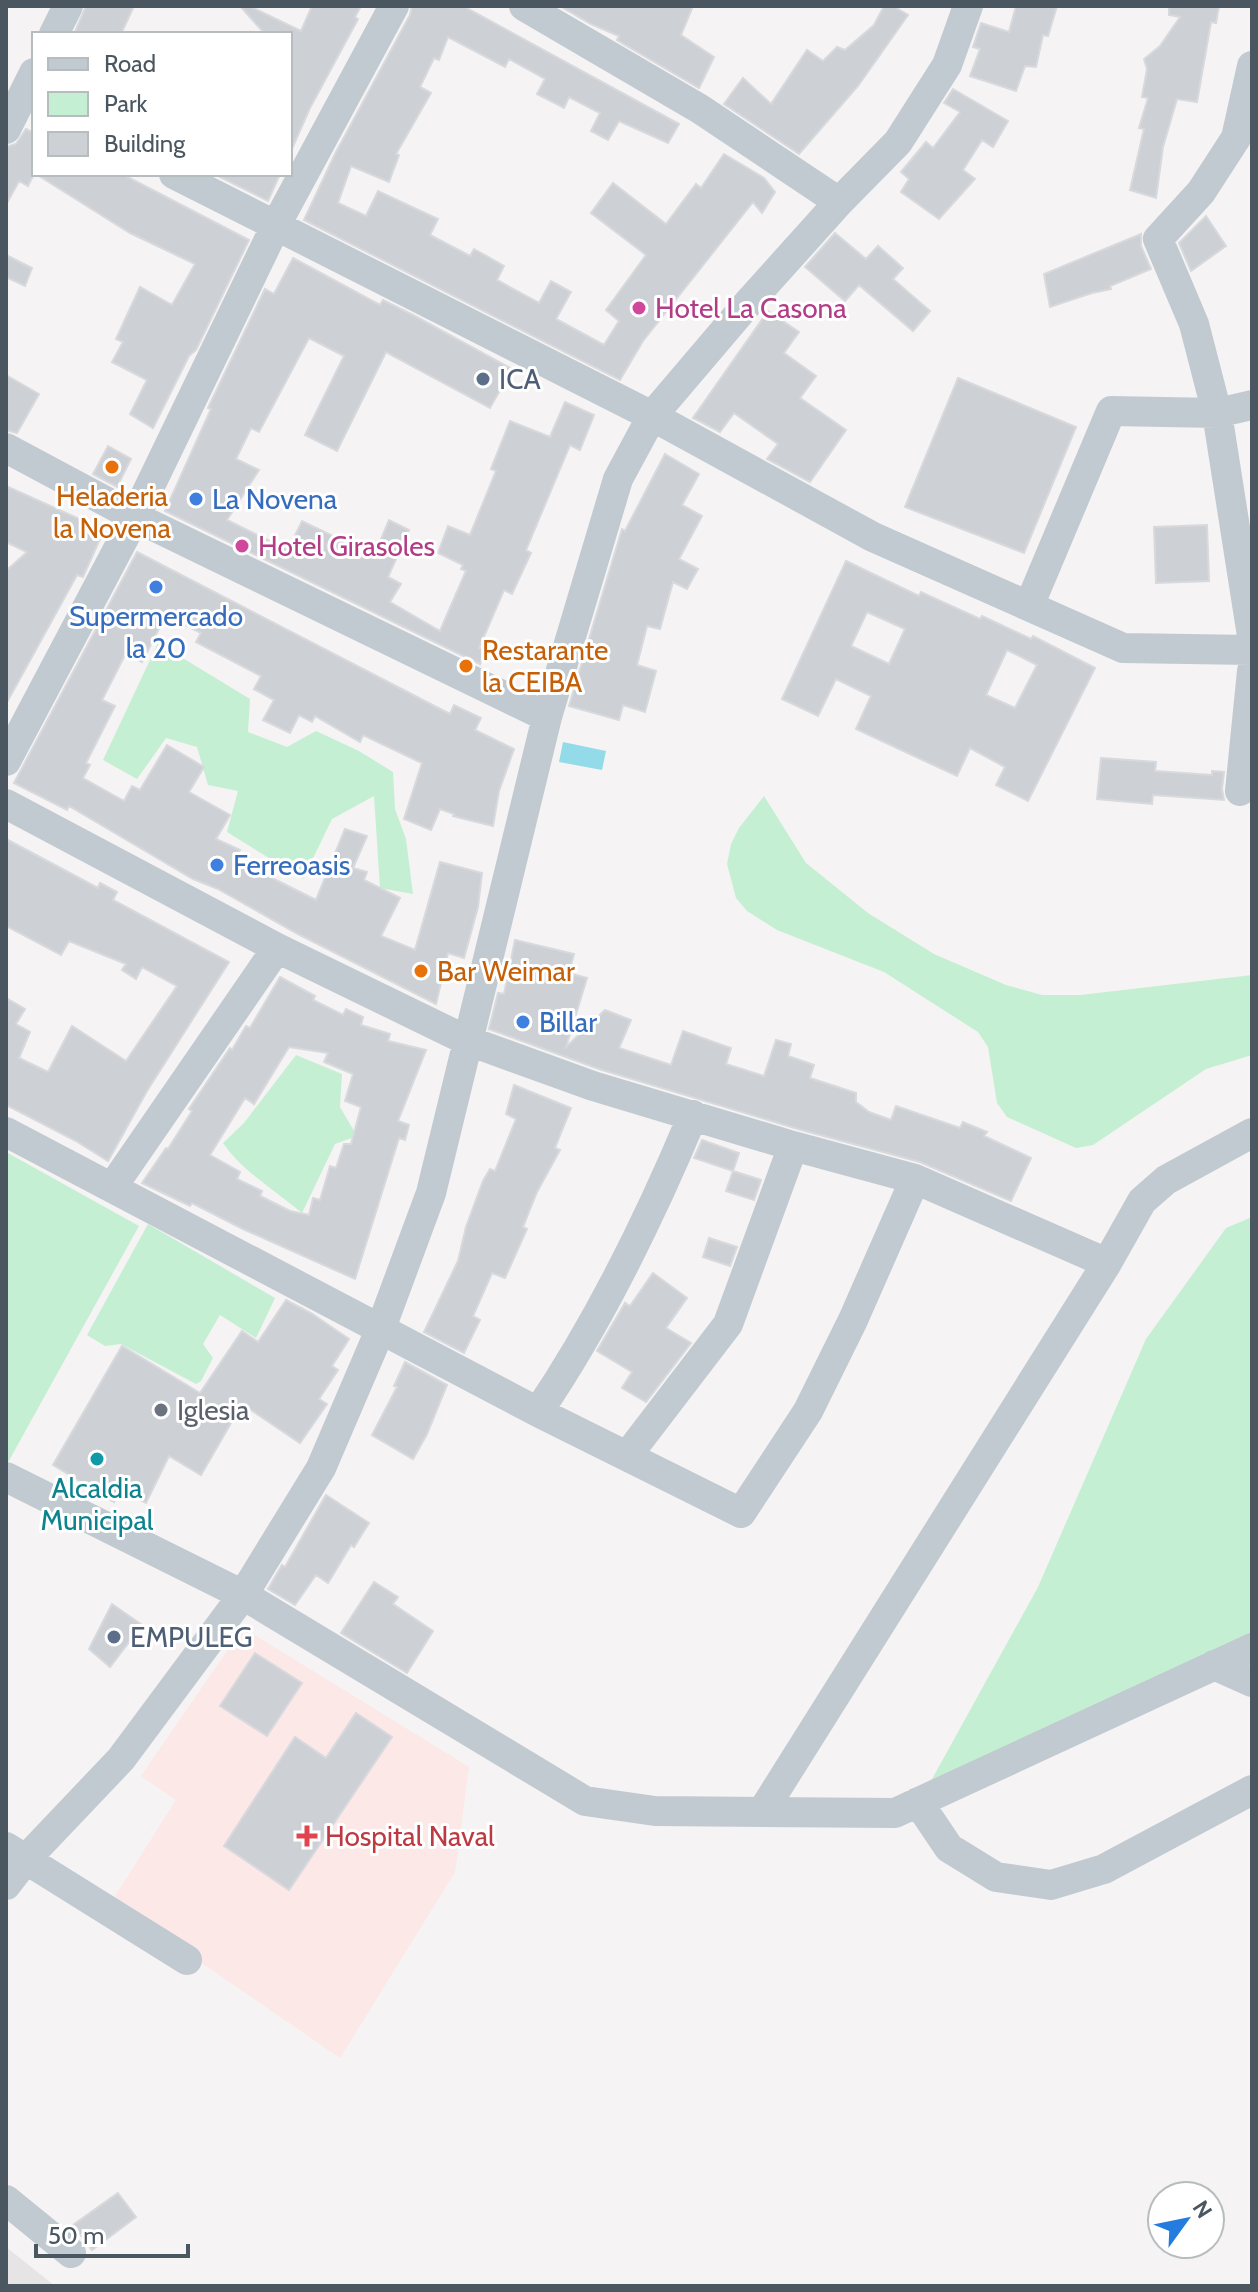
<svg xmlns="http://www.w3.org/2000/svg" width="1258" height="2292" font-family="Cabin,sans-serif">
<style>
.education{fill:#e6e4e5}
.medical{fill:#fbe8e7}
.green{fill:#c5efd3}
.water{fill:#94dbe9}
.building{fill:#cdd0d4;stroke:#d7d9dd;stroke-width:2;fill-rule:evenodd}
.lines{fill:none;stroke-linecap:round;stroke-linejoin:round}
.minor{stroke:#c1cad1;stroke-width:30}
.hotel-dot{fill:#d1479c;stroke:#fff;stroke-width:3}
.service-dot{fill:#5c6f8a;stroke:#fff;stroke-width:3}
.food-dot{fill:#e8710a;stroke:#fff;stroke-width:3}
.shop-dot{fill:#3f7fe0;stroke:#fff;stroke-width:3}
.worship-dot{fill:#6b7280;stroke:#fff;stroke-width:3}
.culture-dot{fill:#0f9aa8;stroke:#fff;stroke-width:3}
.health-dot{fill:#e0444e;stroke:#fff;stroke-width:3}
.labels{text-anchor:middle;stroke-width:6;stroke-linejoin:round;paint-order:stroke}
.hotel-label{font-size:28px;fill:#b23c85;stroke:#fff;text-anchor:start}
.service-label{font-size:28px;fill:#4e5e75;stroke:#fff;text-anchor:start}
.food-label{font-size:28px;fill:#c56008;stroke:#fff;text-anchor:start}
.shop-label{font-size:28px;fill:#366cbe;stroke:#fff;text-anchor:start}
.worship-label{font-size:28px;fill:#5b616d;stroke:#fff;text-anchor:start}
.culture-label{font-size:28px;fill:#0d838f;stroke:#fff}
.health-label{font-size:28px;fill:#be3a42;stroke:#fff;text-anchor:start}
</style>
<rect width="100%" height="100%" fill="#f5f3f3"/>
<path class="education" d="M6 2247 55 2286H6Z"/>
<path class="medical" d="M243 1628 469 1767 455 1872 340 2058 112 1901 176 1800 141 1776Z"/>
<path class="green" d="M158 643 250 699 248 732 287 747 316 731 359 751 393 772 395 809 406 839 413 894 380 888 374 796 332 819 303 879 227 832 238 791 208 785 197 747 166 738 137 779 103 760Z
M764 796 806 863 868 913 934 954 1006 985 1042 995H1080L1252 975V1055L1206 1069 1093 1145 1076 1148 1007 1117 997 1103 988 1047 978 1032 884 972 777 930 747 911 736 898 727 864 731 844 739 828Z
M296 1055 342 1074 340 1107 357 1136 335 1144 302 1213C276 1191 242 1171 223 1143L244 1123Z
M6 1152 139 1226 6 1466Z
M1252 1217V1634L926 1790 1038 1587 1146 1339 1226 1228Z
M148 1224 275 1298 256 1338 220 1315 203 1344 213 1358 201 1381 196 1384 121 1344 105 1346 87 1335Z"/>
<path class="water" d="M563 742 606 751 602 770 559 762Z"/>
<path class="building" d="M86 6H134L121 34H74Z
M240 6H249L301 31 312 6H361L355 17 358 19 310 108 290 153V34H265Z
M412 6H463L679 124 668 143 619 121 608 140 591 131 600 113 569 97 564 108 537 94 545 79 509 59 505 67 448 37 439 60 434 58 420 87 431 93 396 154 399 155 389 182 351 166 338 203 366 216 378 191 438 219 430 235 470 256 474 249 504 266 497 280 539 303 551 281 571 292 556 319 604 345 619 321 606 310 646 255 591 213 613 183 666 224 696 184 701 188 724 154 764 178 775 192 762 213 753 202 643 341 620 380 304 220 335 154 410 15Z
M560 6H693L681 35 714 57 699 88 617 40 619 36 591 24Z
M884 6H893L908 15 858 86 799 154 724 104 743 78 771 104 807 50 823 61 837 47 845 50 874 25Z
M1016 6H1057L1048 36 1043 35 1036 67 1025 66 1016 91 970 76 980 49 973 47 981 23 1009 32Z
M1169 6H1219L1216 23 1211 22 1197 102 1177 99 1163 147 1156 198 1130 190 1144 129 1139 128 1148 98 1142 97 1147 69 1144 59 1160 46 1180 17 1169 15Z
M953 89 1008 121 993 147 982 140 963 170 975 179 939 219 901 192 909 179 901 172 926 142 933 148 960 112 944 103Z
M26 129 34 133V174L28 186 19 181 6 205V147L16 144Z
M36 174H122L249 240 196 350 189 356 153 428 130 414 147 380 112 362 123 342 116 339 140 287 172 305 195 264 130 233Z
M214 174H280L268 201Z
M1206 216 1226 246 1191 271 1179 243Z
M835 233 866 259 878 246 903 268 893 279 930 311 913 331 859 285 845 301 805 267Z
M1141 234V246L1151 269 1110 286 1111 289 1092 293 1050 307 1044 274Z
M6 255 32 268 25 286 6 277Z
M293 258 380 305 383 300 413 315 512 369 490 408 386 352 337 451 305 435 344 356 309 338 259 432 251 428 236 459 259 470 227 520 288 550 302 521 374 556 389 520 409 530 388 577 401 584 390 602 440 631 466 571 461 569 463 565 438 553 448 526 470 535 496 471 491 469 510 421 550 437 565 402 594 415 580 450 570 445 526 550 531 553 512 594 504 590 479 648 485 651 480 664 165 511 211 409 208 408 265 289 274 294Z
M768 311 799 332 784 353 816 376 800 398 846 430 810 482 767 459 778 444 734 413 720 432 693 418Z
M6 375 39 394 17 433 6 430Z
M958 378 1076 427 1024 553 905 507Z
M108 446 131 459 117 487 93 474Z
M665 454 699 474 682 505 702 516 679 559 698 569 687 589 673 582 660 629 647 626 637 665 656 671 645 712 623 705 619 720 569 706 622 529 625 531Z
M6 486 104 530 83 577 77 575 6 704V571L27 552 6 542Z
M1207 525 1209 581 1156 583 1154 527Z
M137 552 450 714 454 705 481 718 475 730 514 749 499 791 493 826 453 816 454 814 440 809 431 830 404 819 422 763 363 735 360 742 315 716 312 722 299 715 290 733 263 720 274 700 254 689 261 676 196 642 201 633 166 615 142 662 126 653 102 700 115 706 86 763 90 765 83 778 124 801 132 786 140 790 167 745 204 767 189 792 230 815 216 839 240 850 238 853 265 868 262 873 316 900 345 829 367 836 353 868 367 872 364 880 400 898 381 936 415 950 440 862 482 873 478 907 464 958 448 953 436 1004 298 934 218 889 193 879 69 806 67 810 14 783Z
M846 561 919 596 921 592 980 619 982 616 1031 639 1033 636 1095 668 1028 801 996 785 1005 767 970 748 957 776 856 729 871 696 836 679 818 716 782 699ZM867 612 905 629 889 664 851 646ZM1007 650 1037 665 1015 708 986 695Z
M1101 758 1156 762 1155 771 1212 775V771L1224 772 1222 789 1224 800 1153 795 1152 804 1097 799Z
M6 839 98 888 100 883 117 892 113 900 229 962 147 1091 108 1161 76 1141 6 1105V998L25 1009 16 1024 30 1032 19 1058 48 1072 72 1026 126 1061 177 986 142 967 136 979 122 970 126 964 69 941 61 955 6 926Z
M515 940 574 954 569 973 587 978 566 1047 605 1010 631 1020 619 1048 671 1065 683 1031 731 1048 726 1064 764 1076 776 1040 791 1044 788 1056 814 1065 810 1078 856 1093V1102L869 1112 891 1120 896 1106 960 1128 963 1122 987 1132 984 1136 1031 1158 1011 1201 920 1162 798 1129 599 1069 489 1029 498 993 504 994Z
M280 977 315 996 313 1000 343 1015 346 1009 363 1017 361 1025 390 1034 388 1041 426 1050 398 1121 409 1125 405 1140 399 1138 355 1279 243 1229 192 1203 190 1206 142 1183 166 1148 168 1149 192 1111 189 1109 230 1048 232 1050 246 1026 250 1028ZM289 1047 328 1053 324 1062 353 1074 345 1101 361 1107 351 1144H344L336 1168 330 1166 320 1200 313 1198 309 1215 290 1211 260 1196 262 1191 237 1179 240 1172 210 1155 245 1098 254 1104Z
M514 1085 571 1108 555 1148 560 1150 537 1192 523 1227 527 1229 505 1278 492 1273 473 1316 480 1320 464 1353 424 1332 458 1261 466 1227 483 1181 490 1169 495 1171 516 1119 506 1114Z
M702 1140 739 1153 733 1171 694 1158Z
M733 1171 761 1180 754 1200 726 1191Z
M709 1238 737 1247 730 1266 703 1257Z
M653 1273 687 1298 666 1328 691 1343 646 1402 622 1388 632 1372 597 1351 625 1303 630 1306Z
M286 1300 311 1313 349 1339 332 1366 338 1370 319 1399 327 1404 300 1443 242 1404 201 1475 169 1456 146 1503 121 1490 114 1502 53 1465 122 1346 200 1393 242 1331 258 1342Z
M405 1362 447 1385 427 1434 413 1459 372 1435 397 1387 394 1386Z
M326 1495 369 1523 354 1547 351 1545 328 1583 316 1575 295 1605 268 1589 282 1565 285 1567Z
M374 1582 398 1597 393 1604 433 1631 407 1673 341 1633Z
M112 1604 142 1625 110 1667 89 1649Z
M255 1653 302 1683 267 1736 220 1706Z
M356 1713 392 1737 289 1890 224 1846 295 1737 326 1758Z
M118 2193 136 2217 92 2250 73 2225Z"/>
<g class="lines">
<path class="minor" d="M524 6 700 109 839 202
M54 34 68 6
M1252 66 1236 138 1201 192 1158 239 1194 324 1217 413 1252 636
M6 129 34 73
M174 174 652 416 873 537 1123 648 1252 650
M6 448 135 517 547 717
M1029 606 1111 411 1217 413 1252 405
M6 761 135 517 276 225 394 6
M1240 791 1252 671
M6 804 277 948 466 1040 593 1086 793 1146 915 1179 1107 1263 762 1812
M6 1132 538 1412 741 1513 808 1411 853 1320 915 1179
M113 1186 277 948
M1107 1263 1142 1201 1166 1180 1252 1133
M538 1412C601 1319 650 1218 693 1115
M627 1456 728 1324 793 1146
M6 1477 243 1595 585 1801 655 1811 895 1813 1252 1648
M1214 1665 1252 1682
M918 1802 949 1848 996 1877 1051 1885 1104 1869 1252 1790
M6 1847 187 1960
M6 1885 26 1859 121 1759 243 1595 321 1468 381 1328 431 1193 547 717 618 479 652 416 749 302 839 202 898 142 947 65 968 6
M6 2200 71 2253"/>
</g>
<g class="hotel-dot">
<circle cx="639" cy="308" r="8"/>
<circle cx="242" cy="546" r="8"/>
</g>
<g class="service-dot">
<circle cx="483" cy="379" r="8"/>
<circle cx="114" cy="1637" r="8"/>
</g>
<g class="food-dot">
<circle cx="112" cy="467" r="8"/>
<circle cx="466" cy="666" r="8"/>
<circle cx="421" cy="971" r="8"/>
</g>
<g class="shop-dot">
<circle cx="196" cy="499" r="8"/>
<circle cx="156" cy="587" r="8"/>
<circle cx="217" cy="865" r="8"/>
<circle cx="523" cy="1022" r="8"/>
</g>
<circle class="worship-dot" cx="161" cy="1410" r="8"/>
<circle class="culture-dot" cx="97" cy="1459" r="8"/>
<path class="health-dot" d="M303 1824h8v8h8v8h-8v8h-8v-8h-8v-8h8z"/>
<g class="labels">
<g class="hotel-label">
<text x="655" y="318">Hotel La Casona</text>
<text x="258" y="556">Hotel Girasoles</text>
</g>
<g class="service-label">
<text x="499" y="389">ICA</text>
<text x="130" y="1647">EMPULEG</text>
</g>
<g class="food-label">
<text x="112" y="506" text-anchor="middle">Heladeria<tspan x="112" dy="32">la Novena</tspan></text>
<text x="482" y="660">Restarante<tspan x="482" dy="32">la CEIBA</tspan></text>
<text x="437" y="981">Bar Weimar</text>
</g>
<g class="shop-label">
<text x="212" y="509">La Novena</text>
<text x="156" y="626" text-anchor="middle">Supermercado<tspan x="156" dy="32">la 20</tspan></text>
<text x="233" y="875">Ferreoasis</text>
<text x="539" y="1032">Billar</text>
</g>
<g class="worship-label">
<text x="177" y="1420">Iglesia</text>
</g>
<g class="culture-label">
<text x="97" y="1498">Alcaldia<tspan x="97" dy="32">Municipal</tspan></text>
</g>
<g class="health-label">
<text x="325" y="1846">Hospital Naval</text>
</g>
</g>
<rect width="1258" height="2292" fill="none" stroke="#4b5760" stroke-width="16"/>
<rect x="32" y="32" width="260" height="144" fill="#ffffff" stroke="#b7bcbf" stroke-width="2"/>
<rect x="48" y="58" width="40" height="12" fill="#c1cad1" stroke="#b7bcbf" stroke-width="2"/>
<text x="104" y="72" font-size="24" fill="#4b5760">Road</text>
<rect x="48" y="92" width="40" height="24" fill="#c5efd3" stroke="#b7bcbf" stroke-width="2"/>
<text x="104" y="112" font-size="24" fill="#4b5760">Park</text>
<rect x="48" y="132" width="40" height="24" fill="#cdd0d4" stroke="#b7bcbf" stroke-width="2"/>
<text x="104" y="152" font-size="24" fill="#4b5760">Building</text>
<g transform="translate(1186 2220) rotate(57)"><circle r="38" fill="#ffffff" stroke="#b7bcbf" stroke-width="2"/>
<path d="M0-6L14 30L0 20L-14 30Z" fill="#237cde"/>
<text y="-12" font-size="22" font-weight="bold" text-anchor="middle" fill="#4b5760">N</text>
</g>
<path d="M36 2244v12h152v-12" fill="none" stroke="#4b5760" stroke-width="4"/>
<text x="48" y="2244" font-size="24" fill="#4b5760" stroke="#ffffff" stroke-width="6" paint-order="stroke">50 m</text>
</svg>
